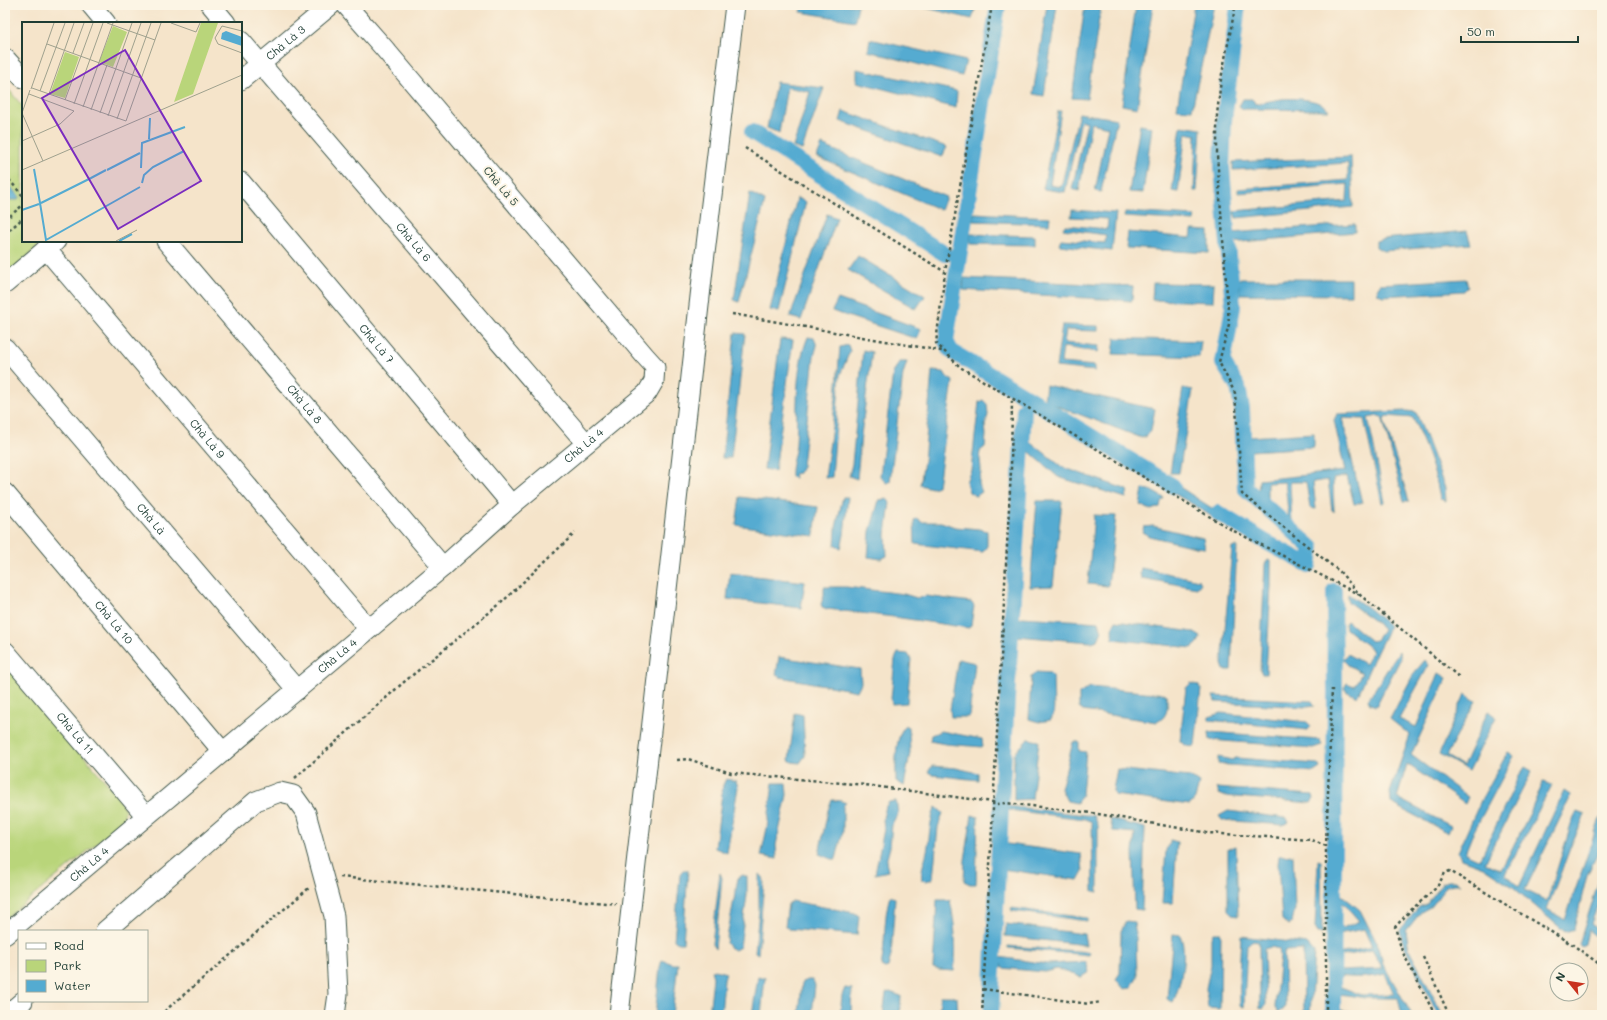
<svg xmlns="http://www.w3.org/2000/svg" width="1607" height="1020" font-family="Mali,sans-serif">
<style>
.green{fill:#b9d57a;stroke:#6c8957}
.water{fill:#54abd1;stroke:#3a7482}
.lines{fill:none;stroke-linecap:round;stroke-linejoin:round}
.canal{stroke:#54abd1;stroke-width:16}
.minor-casing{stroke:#3f564a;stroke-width:21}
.path{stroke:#3f564a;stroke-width:2.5;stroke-dasharray:3 3;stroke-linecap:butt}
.minor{stroke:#fff;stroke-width:19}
.labels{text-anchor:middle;stroke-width:4;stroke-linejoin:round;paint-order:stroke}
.street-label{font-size:11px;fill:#1f3d34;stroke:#fcf5e5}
.inset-river{fill:none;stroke:#54abd1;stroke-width:2}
.inset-road{fill:none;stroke:#9fa18e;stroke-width:1}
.view{fill:#7b2cbf;fill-opacity:0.15;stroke:#7b2cbf;stroke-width:2}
.inset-edge{fill:none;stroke:#1f3d34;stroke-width:2}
</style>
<rect width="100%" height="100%" fill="#fcf5e5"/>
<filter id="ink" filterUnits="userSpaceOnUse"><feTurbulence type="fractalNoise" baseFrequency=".025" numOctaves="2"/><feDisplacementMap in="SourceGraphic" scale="8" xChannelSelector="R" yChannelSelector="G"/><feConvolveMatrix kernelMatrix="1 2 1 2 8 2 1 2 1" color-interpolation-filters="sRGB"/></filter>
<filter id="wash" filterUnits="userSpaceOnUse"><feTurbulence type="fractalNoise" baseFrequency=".012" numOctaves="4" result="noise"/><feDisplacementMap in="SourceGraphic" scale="16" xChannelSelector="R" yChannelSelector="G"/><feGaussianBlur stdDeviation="0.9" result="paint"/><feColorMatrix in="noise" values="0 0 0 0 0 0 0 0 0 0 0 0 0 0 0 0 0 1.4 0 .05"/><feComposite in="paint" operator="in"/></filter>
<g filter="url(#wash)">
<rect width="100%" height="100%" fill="#f5e4ca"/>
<path class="green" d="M5 85 23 107V241H44L5 277Z
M5 664 117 795 125 810 123 822 5 919Z"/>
<path class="water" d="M802 5H858L855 21 801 12Z
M914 5H968L976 7 972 19Z
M1047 5H1057L1044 96 1033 94Z
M1085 5H1101L1087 99 1072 98Z
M1136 5H1153L1137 108 1122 105Z
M1194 5H1214L1192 110 1177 109Z
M870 39 966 61 962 76 868 51Z
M857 69 957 91 956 108 857 82Z
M776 82 824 88 802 150 793 147 810 92 787 87 779 133 767 128Z
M1243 99H1252L1256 104C1263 103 1268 101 1275 100 1288 97 1321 98 1329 110L1243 109 1239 106Z
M843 111 947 147 942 157 840 121Z
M1058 111H1061L1050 185 1061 187 1079 113 1117 119 1101 192 1095 191 1108 127 1091 123 1079 191 1072 189 1087 122 1081 120 1065 192 1043 189Z
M1140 125 1152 127 1143 193 1129 192Z
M1181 126 1201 129 1197 191H1194L1196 135 1186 133 1178 192 1172 191Z
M822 145 946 197 941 210 817 157Z
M1351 157 1353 207 1236 218 1234 211 1347 201 1348 184 1238 193V189L1348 180V163L1233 170V162Z
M5 180 19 197 18 200H5Z
M750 193 765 201 739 302 734 300Z
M797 198 806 202 779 311 770 310Z
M1072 210 1116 213 1112 251 1059 245 1061 239 1105 243 1106 235 1063 229 1065 225 1107 229 1108 219 1071 217Z
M1125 212 1195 216 1194 221 1124 217Z
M974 213 1050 217 1049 224 973 221Z
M827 214 837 218 801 320 790 317Z
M1355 224V232L1230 243V233Z
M1192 230 1209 231V253L1126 248 1128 232 1191 238Z
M1467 231 1471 244 1383 251 1376 247V241L1383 239Z
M970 234 1035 236V245L970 244Z
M858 256 925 296 916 309 848 270Z
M964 278 1133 286 1132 301 963 290Z
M1238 279H1351V295L1240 294Z
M1466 279 1468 287 1464 291 1383 296 1378 294 1377 289 1380 284Z
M1153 283 1214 284 1213 302 1152 300Z
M838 299 921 329 917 339 832 311Z
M1062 325 1098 326V331L1066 330 1064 343 1099 346 1098 352 1063 347 1061 363 1095 366V371L1056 367Z
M735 333 745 334 731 458H722Z
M808 337 814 338 817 346 814 356 802 466 799 473 794 474 795 478 791 477C790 465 795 455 796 444 798 408 794 370 808 337Z
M1115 338 1201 341 1199 357 1113 354Z
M780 339 793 340 775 471 764 469Z
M848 345 850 351 840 375 832 477 825 478 836 397 840 347Z
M863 350 872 352 861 435 857 479 849 476 852 464Z
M899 362H907L903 374 890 482 886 483 880 476 893 373Z
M932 371 944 372 947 377 953 381 938 486 932 488 920 485 924 461Z
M1046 385 1155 409 1151 430 1147 436 1142 438 1044 401Z
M1183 388 1193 390 1179 473H1170Z
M983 400 987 404 988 415 985 425 986 435 985 447 980 451C979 458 981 464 981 470 981 482 976 478 982 492L976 496 969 492 966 482 971 470 979 402Z
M1406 411 1416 412 1445 488 1446 501 1440 499C1436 471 1424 444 1413 418L1386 416 1384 420 1409 501H1404L1382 417 1378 416 1368 418 1385 502 1382 503 1364 419 1342 418 1362 503 1354 504 1347 476 1333 479 1334 512 1332 510 1328 480 1313 482 1316 509 1310 508 1306 482H1290L1292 523 1289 521 1285 482 1267 483V501L1258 494 1259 480 1345 471 1334 420 1337 414Z
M1314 433V447L1250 451 1249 437Z
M1027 439 1062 467 1128 490 1126 498 1058 477 1023 446Z
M1154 473 1160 474 1236 524 1232 530 1194 505 1161 486 1152 478Z
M1143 489 1150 490 1164 498 1161 502 1160 507 1151 510 1140 505Z
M740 497 818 507 814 536 736 525Z
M843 497H848L844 535 841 548 835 546 836 527Z
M887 499 890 502 886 535 887 556 881 559 868 557 870 531 879 500Z
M1037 501H1062L1053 586 1030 587Z
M1094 515 1116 516 1108 586 1088 584Z
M918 518 921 522H941L955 527 980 529 987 531V546L983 552 915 544 914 520Z
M1153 526 1203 538 1205 548 1195 547 1149 536 1142 532 1144 527Z
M1237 546 1231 670H1224L1222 664 1232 548Z
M1268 560 1271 561V586L1266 674H1262L1260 669 1265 564Z
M1141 568 1199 580 1201 583 1197 588 1141 578 1140 573Z
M730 573 805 582 801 608 727 599Z
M824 587H846L904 594 917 598 926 596 971 602 974 606 971 625 969 628 894 617 827 609 822 607 821 604 824 596Z
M1348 594 1368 608 1390 626 1374 658 1357 697 1346 691 1344 688 1347 683 1354 686 1362 673 1348 665 1343 660 1347 654 1365 664 1372 652 1369 647 1346 629 1345 624 1347 621 1371 641 1376 640 1383 630 1377 623 1348 602Z
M1022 617 1099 622 1102 631 1098 640 1091 642 1016 636 1013 631 1016 622Z
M1116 621 1193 632 1201 637 1197 644 1192 648 1113 639 1112 629Z
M1399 651 1401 658 1376 706 1370 704 1368 700Z
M898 653 908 654 911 659 907 703 892 704 891 699 895 659Z
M779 657 860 669 861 683 857 691 780 677 776 675Z
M958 659 975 663 969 717H951L950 710Z
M1425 660 1429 665 1399 719 1416 727 1439 673 1447 678 1411 755 1468 797 1465 804 1407 764 1397 798 1451 826 1448 833 1391 803 1390 792 1410 735 1390 719 1414 673Z
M1036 672 1050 673 1053 676 1054 712 1051 720 1039 722 1029 719 1031 677Z
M1191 683 1198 685 1201 689 1195 746C1188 748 1185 745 1180 741L1186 688Z
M1090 687 1166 694C1168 706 1169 716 1157 722L1083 711 1079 708V694Z
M1465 694 1476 701 1446 756 1463 766 1488 711 1496 717 1469 771 1439 754Z
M1213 696 1312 701 1315 706 1307 707 1215 702Z
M795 713 803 715 805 756 800 763 792 762 789 760Z
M1221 713 1307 722 1311 726 1308 730 1209 720V717Z
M905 725 909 727 910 753 904 786 896 781C896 762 894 741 905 725Z
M941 731 982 739 983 747 945 744 930 741 931 735Z
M1209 732 1320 740 1322 745 1313 748 1210 740Z
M1028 739 1039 741 1032 799 1014 800V754Z
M1073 742H1079V751L1086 752 1082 794 1077 803 1067 801 1061 789Z
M1508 752 1514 756 1473 833 1465 853 1480 860 1518 778 1525 767 1532 771 1485 863 1501 870 1530 813 1543 782 1552 785 1505 874 1519 887 1564 791 1570 795 1569 800 1525 890 1547 901 1572 822 1577 812 1585 815 1572 843 1547 909 1565 920 1600 818H1602V845L1587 875 1574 929 1565 932 1513 887 1483 867 1461 859 1458 852 1482 798Z
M1218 757 1232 760 1236 758 1318 764 1320 768 1314 772 1218 764Z
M932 766 956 768 978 773V780L933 775 928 772Z
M1117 769 1190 777 1199 783 1195 799 1190 805 1114 795 1113 790Z
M726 779 736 781 738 787 727 853 715 848 723 785Z
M773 783H786L787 795 776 845 777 859 761 856 767 828Z
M1217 788 1313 795 1314 799 1311 803 1224 796 1219 794Z
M832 800 841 801 846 803 843 806V831L836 859H831L819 854 828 810Z
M896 801 898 813 892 824 890 847 886 862 888 871 875 874 884 829 883 818 886 806 889 802Z
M1007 806 1094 816 1098 825V892L1093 891 1092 822 1085 819 1009 810Z
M936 807 943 813 938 827 933 879 926 881 922 880C920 870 925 861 927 851 930 837 929 821 936 807Z
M1228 811 1286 818 1289 822 1283 825 1222 820 1219 816Z
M972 815 978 817 976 884H970L964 881 965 860Z
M1110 819 1145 828 1142 910 1135 909 1133 852 1135 833 1113 831Z
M1171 840 1177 842 1173 903H1162L1166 850Z
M1007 844 1081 854 1083 871 1078 880 1002 869 1001 854Z
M1236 846 1238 916 1232 915 1228 911V849Z
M1293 855 1295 909 1292 922 1288 925 1282 920 1278 864 1279 856Z
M1318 860 1321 861 1322 933H1318L1315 928Z
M683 870H688L683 943H678L674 940 680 875Z
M1602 871V890L1600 896 1602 908 1598 905 1591 924 1602 932V941L1588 930 1585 945 1581 947 1579 944Z
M720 873 722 878 715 949 712 944Z
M759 874 763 877 764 881 758 954 755 952 759 910Z
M743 875 747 877V895L740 947 735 950 730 948 726 943 738 878Z
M1447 881H1455L1460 884H1454L1446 886 1432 906 1421 912 1406 931 1409 950 1443 1015H1438L1410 959 1402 940 1400 930 1419 907 1427 904 1442 883Z
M1338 892 1360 910 1379 947 1383 964 1412 1015H1402L1398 998H1366L1340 994 1341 987 1362 995 1394 994 1385 974C1370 978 1355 978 1340 976V971L1383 969 1372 950 1343 956 1338 954 1372 947 1364 929 1338 934V930L1359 921 1346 906 1340 902Z
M890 896 895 898 891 956 888 967 885 968 881 966C886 943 883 918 890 896Z
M937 900H950C955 923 957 948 954 971L939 970 933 968Z
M792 901 855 913 859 916 857 935 789 929 785 926 788 904Z
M1011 908 1087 918V921L1012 911Z
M1126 921 1134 922 1136 938 1137 977 1131 988 1124 989 1116 979 1120 973 1121 931Z
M1006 924 1084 934 1086 945 1005 936Z
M1213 933H1221L1220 1009 1208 1008 1206 988 1211 965V938Z
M1173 934 1180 935C1188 952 1181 985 1173 1002L1167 999Z
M1241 936 1307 944 1314 952 1310 1015H1304L1303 950 1284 951 1285 1005 1284 1009 1278 1012 1275 1007 1280 956 1279 949 1271 947 1264 949 1266 1004 1263 1009 1260 1008 1259 942 1252 941 1247 945 1244 1007 1240 1005 1239 975Z
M1008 946 1090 952 1089 955 1008 948Z
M999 957 1047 964 1086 962 1089 972 1081 977 1057 969 1044 972 1002 968Z
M662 960 673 964H678L672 1015H655L660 967Z
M715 970 726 973 724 980 721 1015H709L713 977 711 971Z
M758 976 765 978 761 1015H752Z
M807 980H812L815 985 812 1015H799L802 982Z
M845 988 852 989 851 1015H840L842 995Z
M890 992 901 996 900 1015H883L886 993Z
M940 996H952L957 998 958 1015H938L937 1010 941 1004 939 1001Z
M1340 1010 1378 1015H1341L1339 1013Z"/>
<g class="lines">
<path class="canal" d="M998 5 946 341 951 351 1173 486
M1238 5 1224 121 1222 167 1233 307 1223 363 1238 387 1242 409 1245 488 1312 548
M752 132 945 254
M1218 513 1266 542 1309 565 1311 552
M1001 802 1024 410
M992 987 1001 808
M991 1015 992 993
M1333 1015 1335 689 1334 591"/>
</g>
</g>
<g filter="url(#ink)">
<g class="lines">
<g class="minor-casing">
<g id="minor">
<path d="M91 5 106 23"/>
<path d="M211 5 226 23"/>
<path id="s1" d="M241 41 586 443"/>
<path d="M5 58 23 78"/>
<path id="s2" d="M241 80 331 5"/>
<path id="s3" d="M241 182 512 505"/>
<path id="s4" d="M166 241 443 567"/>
<path id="s5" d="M46 249 369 629"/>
<path d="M5 284 56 241"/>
<path id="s6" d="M5 348 297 690"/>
<path id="s7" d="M5 493 223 752"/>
<path id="s8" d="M5 651 146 816"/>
<path d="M105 931 256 801 280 792 293 795 306 813 334 916 338 994 335 1015"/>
<path id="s9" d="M5 935 443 567 512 505 647 393 654 381 655 367 645 356 383 47 346 5"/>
<path d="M7 1015 23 1001"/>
<path d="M619 1015 703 270 735 5"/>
</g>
</g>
<path class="path" d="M992 5 945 272 936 343 960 367 1232 530 1360 595
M1235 8 1221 79 1217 115V155L1229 324 1219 362 1235 393 1242 494 1340 572 1360 595 1459 677
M745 148 945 272
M5 175 23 196
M5 220 23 205
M5 234 23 218
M732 314 942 351
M677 760 688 759 731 773 865 785 993 802 997 804 1006 803 1092 813 1208 833 1312 840 1326 846
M295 778 404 682 501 603 575 533
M340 877 616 904
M1423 957 1449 1015
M983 989 1089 1004 1101 1002
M160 1015 309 888
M982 1015 1011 471 1012 398
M1326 1015V846L1332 689
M1435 1015 1402 951 1395 927 1410 911 1437 887 1445 873 1450 871 1573 945 1602 966"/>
<use href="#minor" class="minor"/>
</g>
</g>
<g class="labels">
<g class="street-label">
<text dy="4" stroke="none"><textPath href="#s2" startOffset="58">Chà Là 3</textPath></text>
<text transform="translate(501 186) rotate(50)" y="4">Chà Là 5</text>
<text dy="4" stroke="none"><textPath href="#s1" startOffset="265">Chà Là 6</textPath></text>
<text dy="4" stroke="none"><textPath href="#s3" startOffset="211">Chà Là 7</textPath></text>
<text dy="4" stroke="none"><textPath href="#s4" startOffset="214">Chà Là 8</textPath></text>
<text dy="4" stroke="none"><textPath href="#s5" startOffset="249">Chà Là 9</textPath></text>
<text dy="4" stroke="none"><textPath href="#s9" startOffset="758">Chà Là 4</textPath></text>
<text dy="4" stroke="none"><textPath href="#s6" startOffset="225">Chà Là</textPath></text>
<text dy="4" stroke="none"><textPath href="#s7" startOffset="169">Chà Là 10</textPath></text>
<text dy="4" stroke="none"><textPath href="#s9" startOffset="434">Chà Là 4</textPath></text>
<text dy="4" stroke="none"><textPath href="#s8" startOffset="108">Chà Là 11</textPath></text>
<text dy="4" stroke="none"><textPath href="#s9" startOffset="110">Chà Là 4</textPath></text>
</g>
</g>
<g transform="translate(22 22)">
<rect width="220" height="220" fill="#f5e4ca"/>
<path d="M179 1H196L171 72 152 80ZM91 4 105 10 91 45 77 40ZM43 30 57 35 43 76 28 72Z" fill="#b9d57a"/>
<path d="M204 9 220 15V24L199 17 200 11Z" fill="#54abd1"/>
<path class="inset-river" d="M127 117 128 96M119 146 120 121 163 105M12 147 18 181M85 148 118 131M69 156 84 148M120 161 122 153 131 145 162 129M18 181 24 218 118 165M19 181 69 156M0 188 17 182M97 219 110 212"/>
<path class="inset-road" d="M85 1 133 18M149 1 174 10 178 1M220 9 200 4 193 16 196 22 220 31M25 22 119 56M51 31 62 1M10 66 104 99 139 1M9 67 32 1M8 68 0 91 21 139M18 69 43 1M27 72 52 1M43 78 71 1M52 82 81 1M61 85 91 1M69 88 85 43M78 91 110 1M86 94 119 1M95 97 129 1M0 119 38 102 52 89 7 72M0 148 220 53M94 219 115 208"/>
<path class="view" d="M103 28 179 159 96 207 20 76Z"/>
<rect width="220" height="220" class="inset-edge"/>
</g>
<rect width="1607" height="1020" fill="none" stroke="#fcf5e5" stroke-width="20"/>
<rect x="18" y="930" width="130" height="72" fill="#fcf5e5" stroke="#a4ab9e"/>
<rect x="26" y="943" width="20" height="6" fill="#ffffff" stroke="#a4ab9e"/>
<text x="54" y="950" font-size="12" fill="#1f3d34">Road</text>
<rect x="26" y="960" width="20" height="12" fill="#b9d57a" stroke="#a4ab9e"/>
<text x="54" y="970" font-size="12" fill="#1f3d34">Park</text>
<rect x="26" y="980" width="20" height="12" fill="#54abd1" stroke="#a4ab9e"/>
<text x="54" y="990" font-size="12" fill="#1f3d34">Water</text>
<g transform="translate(1569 982) rotate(300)"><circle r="19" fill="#fcf5e5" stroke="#a4ab9e"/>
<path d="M0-3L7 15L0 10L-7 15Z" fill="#c8321e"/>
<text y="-6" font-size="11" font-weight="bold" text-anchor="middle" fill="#1f3d34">N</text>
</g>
<path d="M1461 36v6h117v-6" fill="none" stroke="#1f3d34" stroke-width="2"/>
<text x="1467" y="36" font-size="12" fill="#1f3d34" stroke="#fcf5e5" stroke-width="3" paint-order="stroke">50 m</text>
</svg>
